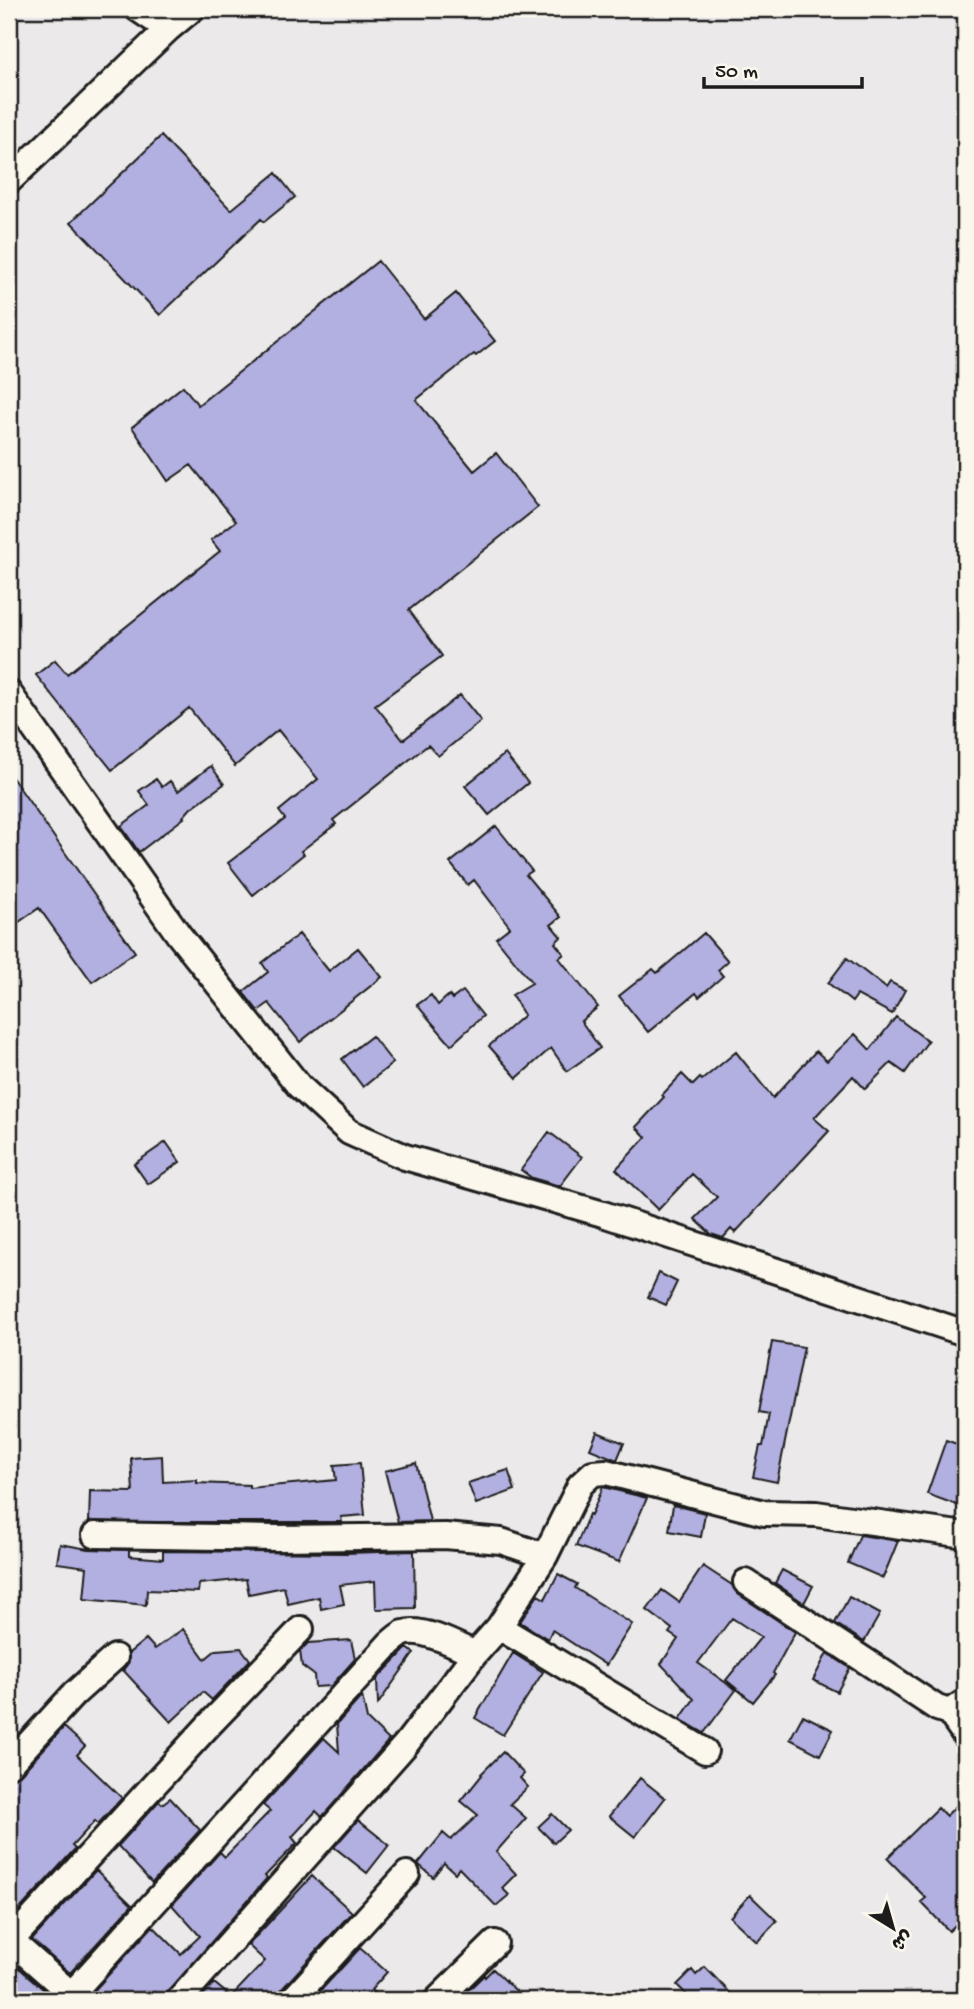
<svg xmlns="http://www.w3.org/2000/svg" width="974" height="2009" font-family="'Gochi Hand','Playpen Sans Arabic',sans-serif">
<style>
.building{fill:#b2afe1;stroke:#1c1c1c;stroke-width:2}
.lines{fill:none;stroke-linecap:round;stroke-linejoin:round}
.minor-casing{stroke:#1c1c1c;stroke-width:30}
.minor{stroke:#fbf7ec;stroke-width:24}
</style>
<rect width="100%" height="100%" fill="#ece9ea"/>
<filter id="ink" filterUnits="userSpaceOnUse"><feTurbulence type="fractalNoise" baseFrequency=".0143" numOctaves="2"/><feDisplacementMap in="SourceGraphic" scale="14" xChannelSelector="R" yChannelSelector="G"/><feConvolveMatrix kernelMatrix="1 2 1 2 8 2 1 2 1" color-interpolation-filters="sRGB"/></filter>
<g filter="url(#ink)">
<path class="building" d="M161 136 231 210 276 173 295 197 264 222 261 219 160 315 71 222Z
M378 261 424 319 456 293 495 341 476 356 474 354 416 400 474 471 496 453 538 507 409 610 442 656 375 705 403 740 460 695 481 721 438 756 428 745 333 820 336 824 301 851 304 854 253 895 228 863 285 819 279 811 318 779 278 730 235 766 189 708 112 770 36 675 55 660 67 674 220 551 211 540 236 521 191 465 168 481 132 427 183 386 198 405Z
M505 754 528 783 489 815 465 786Z
M211 766 224 784 191 808 183 817 184 818 139 852 121 826 149 805 139 791 156 779 162 787 170 781 178 791Z
M9 773 135 952 92 982 39 908 16 924 9 913Z
M496 826 532 871 526 875 561 917 551 925 561 937 555 943 564 954 559 958 598 1007 581 1021 600 1048 567 1071 551 1048 517 1078 489 1046 524 1015 512 995 532 983 496 938 510 927 474 880 468 885 450 863Z
M704 933 728 961 718 970 723 976 699 997 696 993 648 1032 619 996 653 969 657 973Z
M299 934 329 971 358 948 382 977 300 1042 269 1003 258 1011 243 992 268 972 262 963Z
M847 958 886 988 890 982 905 990 892 1014 857 995 852 1002 828 983Z
M463 991 483 1016 451 1045 417 1005 431 995 438 1005 449 995 452 999Z
M896 1017 928 1041 905 1073 891 1063 865 1089 853 1076 814 1118 829 1131 735 1233 731 1229 723 1238 711 1234 695 1219 717 1197 692 1174 658 1210 616 1169 646 1137 636 1127 664 1097 662 1095 682 1074 693 1085 700 1078 702 1080 736 1052 773 1098 816 1051 827 1061 855 1034 870 1050Z
M372 1036 393 1063 363 1087 342 1059Z
M549 1132 582 1157 560 1186 532 1178 521 1170Z
M166 1142 180 1162 148 1184 134 1164Z
M659 1273 677 1282 666 1305 648 1297Z
M772 1342 804 1347 777 1482 753 1477 760 1446H763L769 1414 759 1412Z
M597 1432 624 1443 617 1460 590 1449Z
M946 1440 965 1447 958 1465 965 1467V1508L927 1494Z
M162 1456 163 1482 197 1480V1483L249 1485V1488L336 1480 334 1465 360 1463 365 1515 341 1517 342 1522H89L90 1491 133 1492 131 1458Z
M416 1463 430 1521 398 1522 385 1471Z
M508 1470 515 1490 476 1504 468 1483Z
M603 1487 647 1498 619 1562 576 1546 589 1514 591 1515Z
M673 1505 705 1513 701 1537 669 1531Z
M860 1535 898 1541 883 1578 848 1563Z
M60 1544 88 1549 129 1550V1556L163 1559V1551L345 1553 414 1551 415 1608 376 1609 375 1581 340 1585 344 1604 321 1609 319 1597 288 1604 284 1587 249 1594 246 1579 199 1584 198 1592 147 1590 146 1605 84 1599 87 1567 57 1563Z
M703 1566 732 1585 738 1594 795 1632 773 1673 775 1675 753 1702 726 1680 761 1637 732 1618 698 1663 736 1690 704 1733 680 1719 694 1699 661 1664 678 1639 669 1633 672 1629 647 1610 662 1590 679 1602Z
M782 1570 813 1586 804 1603 775 1583Z
M558 1574 577 1584 575 1588 632 1624 606 1665 552 1630 548 1639 520 1622 538 1595 545 1599Z
M849 1597 880 1614 864 1642 835 1623Z
M183 1629 205 1659 216 1650 241 1648 250 1660 212 1700 203 1692 171 1722 123 1670 129 1662V1653L146 1639 155 1649Z
M351 1640 355 1659 331 1686 315 1687 314 1675 302 1666 300 1651 308 1643Z
M407 1648 414 1653 378 1704 377 1679Z
M513 1653 543 1672 503 1735 475 1718Z
M827 1653 850 1668 837 1692 813 1680Z
M362 1696 367 1719 389 1740 322 1817 316 1811 292 1837 297 1843 265 1876 267 1878 162 1999 154 1992 147 2000H93L91 1994 153 1926 181 1954 200 1936 172 1905 220 1852 225 1857 270 1811 263 1805 324 1738 339 1752 337 1724Z
M803 1715 833 1730 820 1755 790 1739Z
M64 1727 85 1746 77 1755 122 1798 98 1824 95 1821 72 1846 75 1849 9 1921V1779L20 1775Z
M503 1752 524 1774 520 1778 528 1787 510 1804 526 1818 496 1852 516 1874 502 1888 509 1895 496 1906 459 1868 455 1873 444 1863 433 1877 418 1864 443 1833 451 1840 478 1815 461 1801 482 1775 481 1774Z
M640 1778 665 1798 635 1837 609 1816Z
M170 1798 200 1830 152 1883 118 1846 159 1801 162 1804Z
M956 1806 965 1815V1916L949 1931 921 1902 926 1898 887 1858 938 1808 946 1816Z
M552 1814 568 1830 554 1843 538 1827Z
M358 1820 389 1845 367 1873 334 1847Z
M96 1870 132 1905 70 1973 32 1940Z
M312 1876 352 1912 281 1990 278 2000H199L214 1983 231 1997 265 1961 248 1945Z
M750 1895 777 1921 757 1942 730 1917Z
M360 1948 387 1972 371 1990 381 2000H312Z
M9 1959 52 1997V2000H9Z
M705 1967 737 2000H692L677 1985 692 1970 696 1975Z
M493 1969 526 2000H458L484 1975 485 1977Z"/>
<g class="lines">
<g class="minor-casing">
<path id="minor" d="M138 9 168 29 192 9
M9 181 168 29
M9 693 179 935 299 1086 349 1132 405 1157 603 1214 965 1333
M95 1535 277 1538 445 1536 501 1541 545 1556
M746 1582 937 1708 949 1712 965 1702
M499 1627 705 1751
M949 1712 965 1735
M9 1765 74 1694 115 1657
M9 1939 78 2000
M11 1941 207 1727 301 1629
M66 2000 390 1643C394 1640 400 1634 404 1633 423 1627 458 1646 475 1654
M179 2000 406 1744 475 1654 499 1627 545 1556 580 1485 593 1473 606 1472 764 1513 816 1514 965 1535
M292 2000 407 1874
M437 2000 495 1943"/>
</g>
<use href="#minor" class="minor"/>
</g>
</g>
<rect width="974" height="2009" fill="none" stroke="#fbf7ec" stroke-width="35"/>
<rect x="18" y="18" width="939" height="1974" fill="none" stroke="#1c1c1c" stroke-width="2.5" filter="url(#ink)"/>
<g transform="translate(893 1928) rotate(143)" stroke="#fbf7ec" stroke-width="5" paint-order="stroke">
<path d="M0-5L12 26L0 18L-12 26Z" fill="#1c1c1c"/>
<text y="-10" font-size="19" font-weight="bold" text-anchor="middle" fill="#1c1c1c">ش</text>
</g>
<path d="M704 77v10h158v-10" fill="none" stroke="#1c1c1c" stroke-width="3.5"/>
<text x="715" y="77" font-size="21" fill="#1c1c1c" stroke="#fbf7ec" stroke-width="5" paint-order="stroke">50 m</text>
</svg>
